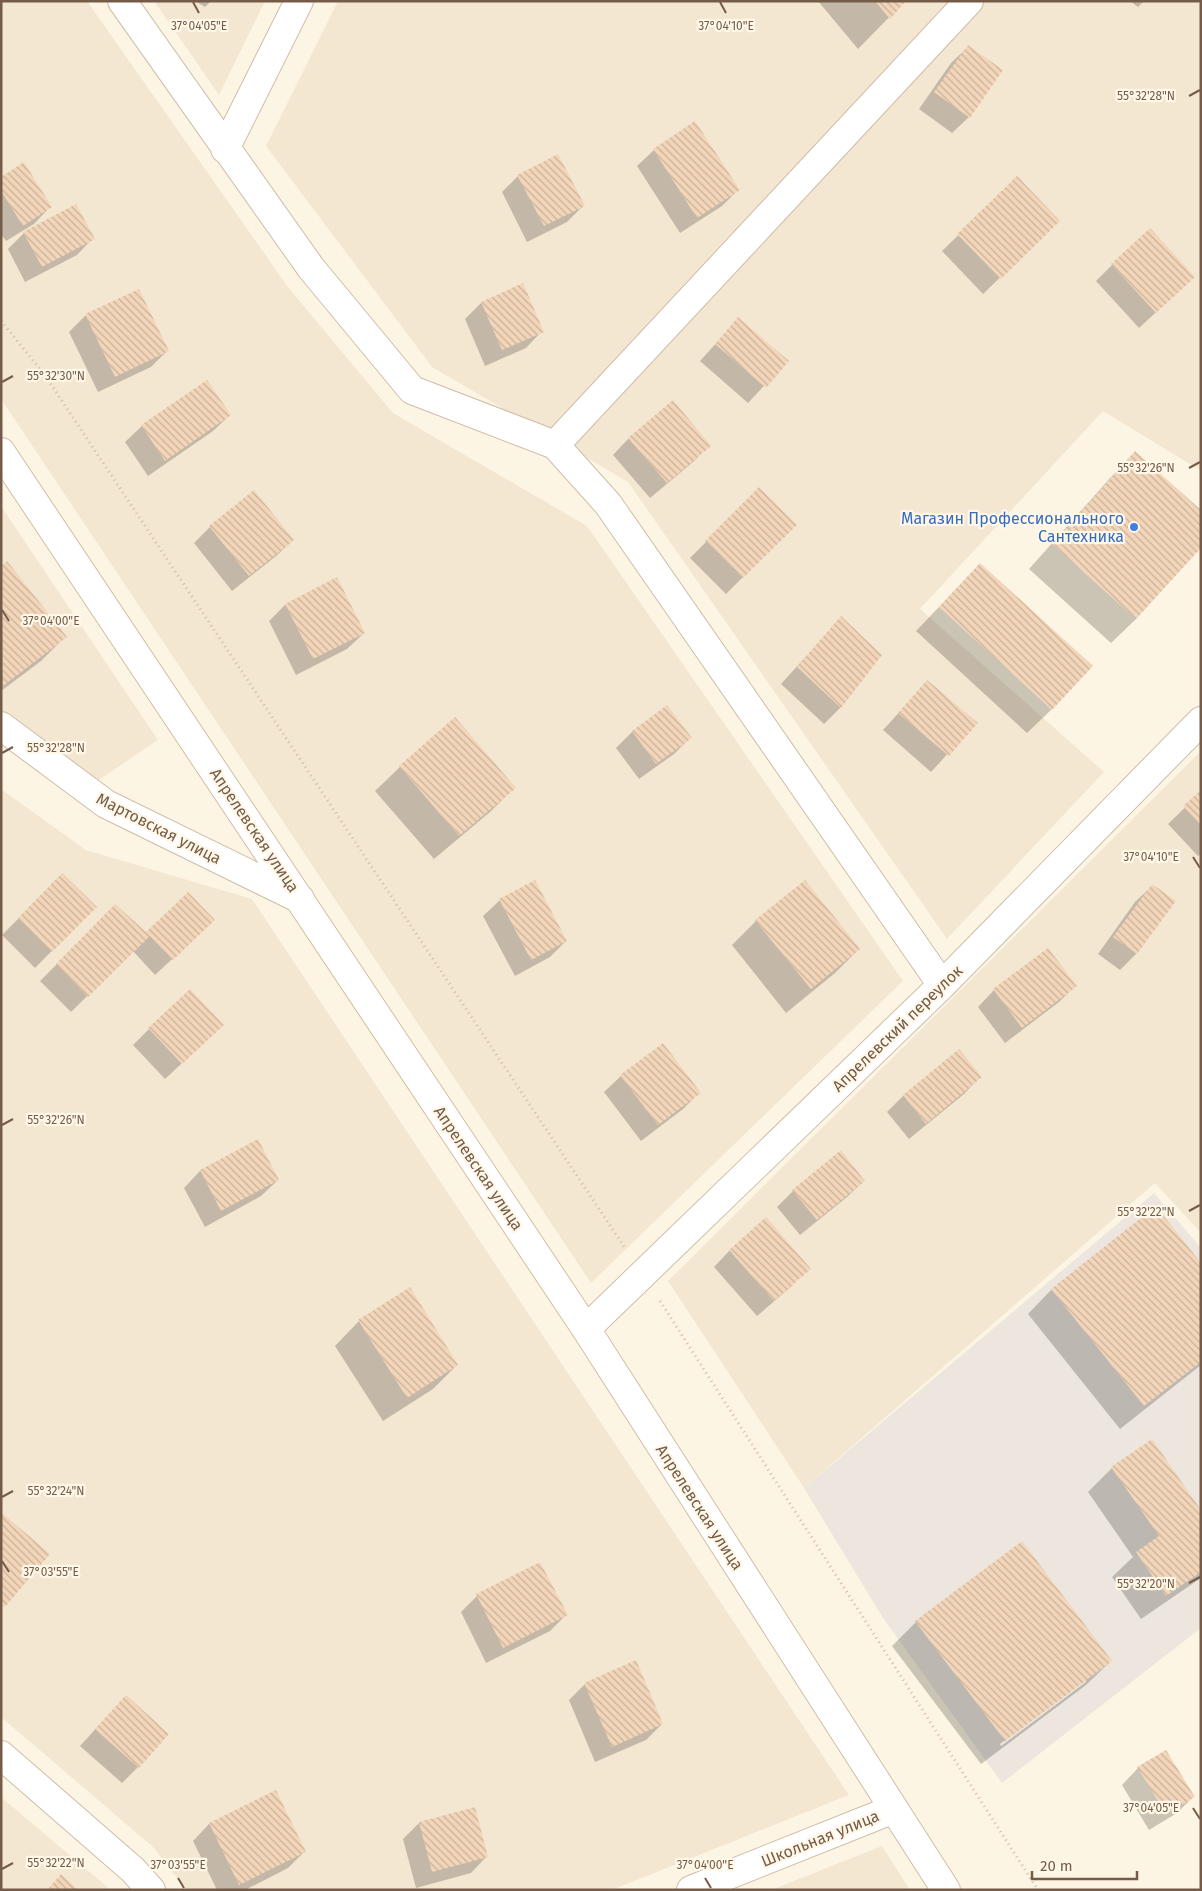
<svg xmlns="http://www.w3.org/2000/svg" width="1202" height="1891" font-family="'Fira Sans',sans-serif">
<style>
.residential{fill:#f4e7d1}
.industrial{fill:#ece6de}
.shadow{fill:#0003;fill-rule:evenodd}
.building{fill:url(#building-back-hatch)}
.lines{fill:none;stroke-linecap:round;stroke-linejoin:round}
.street-casing{stroke:#cebda9;stroke-width:30}
.secondary-casing{stroke:#d1bea6;stroke-width:30}
.path{stroke:#d7b99d;stroke-width:3;stroke-dasharray:1 4;stroke-linecap:butt}
.street{stroke:#fff;stroke-width:28}
.secondary{stroke:#fff;stroke-width:28}
.ticks{fill:none;stroke:#755c48;stroke-width:2}
.shop-dot{fill:#3f7fe0;stroke:#fff8e9;stroke-width:2}
.labels{text-anchor:middle;stroke-width:4.5;stroke-linejoin:round;paint-order:stroke}
.shop-label{font-size:16px;fill:#366cbe;stroke:#fff8e9;text-anchor:end}
.street-label{font-size:16px;fill:#755c48;stroke:#fff8e9}
.ticks-label{font-size:12px;text-anchor:middle;fill:#755c48;stroke:#fff8e9;stroke-width:4.5;stroke-linejoin:round;paint-order:stroke}
</style>
<defs>
<pattern id="building-back-hatch" width="6" height="6" patternUnits="userSpaceOnUse" patternTransform="scale(1.25)"><rect width="6" height="6" fill="#f3d6ba"/><path d="M-1 5l2 2M0 0l6 6M5-1l2 2" fill="none" stroke="#c9b199"/></pattern>
</defs>
<rect width="100%" height="100%" fill="#fdf5e3"/>
<path class="residential" d="M1 1H87L288 287 393 413 587 526 903 981 591 1283 1 399Z
M154 1H265L219 95Z
M338 1H1201V471L1103 411 920 609 1104 772 947 939 628 482 432 367 266 146Z
M1 506 158 740 93 784 1 710Z
M1201 751V1233L1155 1183 804 1488 668 1281Z
M1 789 86 850 252 899 849 1795 612 1890H186L153 1847 1 1717Z
M1 1797 111 1890H1Z
M882 1846 910 1890H771Z"/>
<path class="industrial" d="M1154 1193 1201 1248V1628L1002 1783 883 1618 804 1488Z"/>
<path class="shadow" d="M195 1H211L205 7Z
M818 1H905L858 49Z
M1130 1H1144L1138 7Z
M968 47 969 117 952 133 919 109 951 63Z
M654 150 738 190 722 206 680 233 637 166Z
M518 176 583 206 567 222 527 242 502 192Z
M1 178 50 207 34 224 6 241 1 234Z
M1017 178 1042 237 983 294 942 251Z
M24 233 93 238 77 255 25 282 8 249Z
M1112 265 1177 293 1139 328 1096 281Z
M481 303 542 331 526 348 485 366 465 319Z
M86 315 167 351 151 367 98 392 69 332Z
M738 319 787 361 748 403 700 361Z
M207 382 230 415 213 431 148 476 125 442 142 426Z
M629 438 710 445 693 462 650 498 613 455Z
M1136 453 1201 546 1136 619 1111 643 1029 569 1111 477Z
M759 489 795 525 726 594 690 558Z
M210 527 293 540 276 556 232 591 194 543Z
M980 564 1052 709 1027 733 916 631Z
M1 568 65 637 41 661 1 691Z
M336 579 364 633 347 649 296 675 269 621 285 605Z
M841 618 881 655 840 708 824 724 781 684Z
M927 682 976 723 931 772 883 730Z
M667 707 690 738 674 754 639 779 616 748 632 732Z
M455 719 514 788 490 812 434 859 375 791 400 767Z
M1201 792V854L1198 856 1168 824Z
M62 875 95 907 35 968 2 935Z
M1152 886 1174 901 1136 954 1120 970 1098 954 1135 902Z
M500 900 566 941 550 957 515 976 483 916Z
M115 906 146 934 197 936 155 975 133 951 71 1012 40 981Z
M756 921 859 949 835 973 786 1013 732 945Z
M1048 950 1075 986 1059 1002 1005 1043 978 1007 994 990Z
M149 1029 206 1041 165 1079 133 1045Z
M662 1045 699 1093 683 1109 641 1141 604 1092 621 1076Z
M959 1051 980 1077 964 1094 909 1139 887 1112 903 1096Z
M257 1141 278 1180 261 1196 205 1227 184 1188 200 1171Z
M864 1181 847 1197 800 1235 777 1207 793 1191Z
M730 1250 793 1285 757 1316 714 1267Z
M1201 1265V1365L1120 1429 1028 1314 1052 1289Z
M359 1321 457 1365 433 1389 383 1421 335 1346Z
M1112 1468 1201 1512V1578L1141 1619 1112 1577 1133 1557 1088 1492Z
M477 1596 566 1615 550 1631 486 1663 461 1612Z
M916 1622 1111 1661 1086 1685 981 1764 892 1646ZM1086 1679V1682L1001 1746 1000 1744Z
M585 1684 662 1724 646 1740 595 1762 569 1700Z
M110 1713 138 1767 122 1783 80 1746Z
M1138 1768 1193 1797 1177 1813 1149 1830 1122 1785Z
M275 1792 304 1852 288 1868 245 1890H217L193 1841 209 1824Z
M419 1823 487 1856 471 1873 416 1888 403 1839Z"/>
<path class="building" d="M875 1H906L890 19Z
M968 45 1003 70 970 118 934 92Z
M695 121 740 190 697 218 653 149Z
M558 154 585 206 544 226 517 175Z
M24 162 52 207 23 226 1 191V177Z
M1017 176 1060 221 1001 279 957 234Z
M76 204 95 239 42 267 23 232Z
M1150 228 1195 277 1156 313 1111 264Z
M523 283 544 332 502 350 481 302Z
M139 289 169 351 115 377 85 314Z
M738 317 789 361 766 388 715 344Z
M207 380 231 415 165 461 141 425Z
M673 400 711 446 667 483 628 438Z
M1135 451 1201 510V548L1136 619 1052 544Z
M759 487 797 525 743 578 705 541Z
M254 490 294 540 249 576 209 526Z
M7 561 67 637 3 686 1 566Z
M980 563 1093 666 1052 710 939 607Z
M337 577 365 633 313 659 285 604Z
M841 616 882 655 841 708 797 667Z
M927 680 978 723 949 756 898 713Z
M667 705 692 738 656 764 632 731Z
M455 717 516 788 459 836 399 766Z
M1201 790V825L1183 806Z
M62 873 97 907 52 952 18 918Z
M535 880 567 941 531 960 499 899Z
M805 880 860 949 811 989 755 920Z
M1152 884 1176 901 1137 954 1113 937Z
M188 892 215 920 173 960 150 936 88 997 56 964 115 904 146 932Z
M1048 948 1077 986 1022 1028 993 989Z
M190 989 224 1025 182 1064 148 1028Z
M663 1043 701 1093 658 1125 620 1075Z
M959 1049 982 1077 926 1124 903 1095Z
M258 1139 279 1180 221 1211 200 1170Z
M841 1150 865 1181 817 1220 792 1190Z
M1156 1206 1201 1263V1362L1144 1406 1051 1289Z
M766 1217 811 1269 774 1301 729 1250Z
M410 1287 458 1365 407 1398 358 1320Z
M1152 1439 1201 1510V1572L1166 1596 1136 1552 1159 1536 1111 1467Z
M1 1512 50 1554 5 1607 1 1604Z
M1022 1541 1112 1661 1005 1741 915 1621Z
M540 1562 568 1615 503 1648 476 1594Z
M636 1660 663 1724 612 1747 584 1683Z
M126 1695 169 1734 139 1768 95 1729Z
M1166 1750 1195 1797 1166 1814 1137 1767Z
M276 1790 306 1852 239 1885 209 1823Z
M475 1807 488 1857 432 1872 419 1822Z
M61 1874 78 1890H47Z"/>
<g class="lines">
<g class="street-casing">
<path id="street" d="M122 1 311 268 412 390 555 445 608 504 942 985
M225 149 299 1
M555 445 969 1
M1 726 106 804 300 899
M586 1329 942 985 1201 721
M1 1755 133 1870 151 1890
M691 1890 894 1809"/>
</g>
<g class="secondary-casing">
<path id="secondary" d="M1 452 586 1329 946 1890"/>
</g>
<path class="path" d="M1 321 44 374 625 1248
M660 1301 1038 1890"/>
<use href="#street" class="street"/>
<use href="#secondary" class="secondary"/>
</g>
<path class="ticks" d="M193 2 199 13M720 2 726 13M1189 96 1200 90M2 382 13 376M1189 468 1200 462M2 610 9 621M2 753 13 747M1193 857 1200 868M2 1125 13 1119M1189 1211 1200 1205M2 1497 13 1491M2 1561 9 1572M1189 1583 1200 1577M1193 1808 1200 1819M2 1869 13 1863M178 1878 184 1888M705 1878 711 1888"/>
<circle class="shop-dot" cx="1134" cy="527" r="5"/>
<g class="labels">
<g class="shop-label">
<text x="1124" y="524">Магазин Профессионального<tspan x="1124" dy="18">Сантехника</tspan></text>
</g>
<g class="street-label">
<text transform="translate(159 828) rotate(27)" y="6">Мартовская улица</text>
<text transform="translate(255 830) rotate(56)" y="6">Апрелевская улица</text>
<text transform="translate(897 1028) rotate(-44)" y="6">Апрелевский переулок</text>
<text transform="translate(479 1168) rotate(56)" y="6">Апрелевская улица</text>
<text transform="translate(700 1507) rotate(57)" y="6">Апрелевская улица</text>
<text transform="translate(820 1838) rotate(-22)" y="6">Школьная улица</text>
</g>
</g>
<g class="ticks-label">
<text x="199" y="30">37°04'05"E</text>
<text x="726" y="30">37°04'10"E</text>
<text x="1146" y="100">55°32'28"N</text>
<text x="56" y="380">55°32'30"N</text>
<text x="1146" y="472">55°32'26"N</text>
<text x="51" y="625">37°04'00"E</text>
<text x="56" y="752">55°32'28"N</text>
<text x="1151" y="861">37°04'10"E</text>
<text x="56" y="1124">55°32'26"N</text>
<text x="1146" y="1216">55°32'22"N</text>
<text x="56" y="1495">55°32'24"N</text>
<text x="51" y="1576">37°03'55"E</text>
<text x="1146" y="1588">55°32'20"N</text>
<text x="1151" y="1812">37°04'05"E</text>
<text x="56" y="1867">55°32'22"N</text>
<text x="178" y="1869">37°03'55"E</text>
<text x="705" y="1869">37°04'00"E</text>
</g>
<rect width="1202" height="1891" fill="none" stroke="#755c48" stroke-width="5"/>
<path d="M1032 1871v8h105v-8" fill="none" stroke="#755c48" stroke-width="2.5"/>
<text x="1040" y="1871" font-size="15" fill="#755c48" stroke="#fff8e9" stroke-width="4" paint-order="stroke">20 m</text>
</svg>
